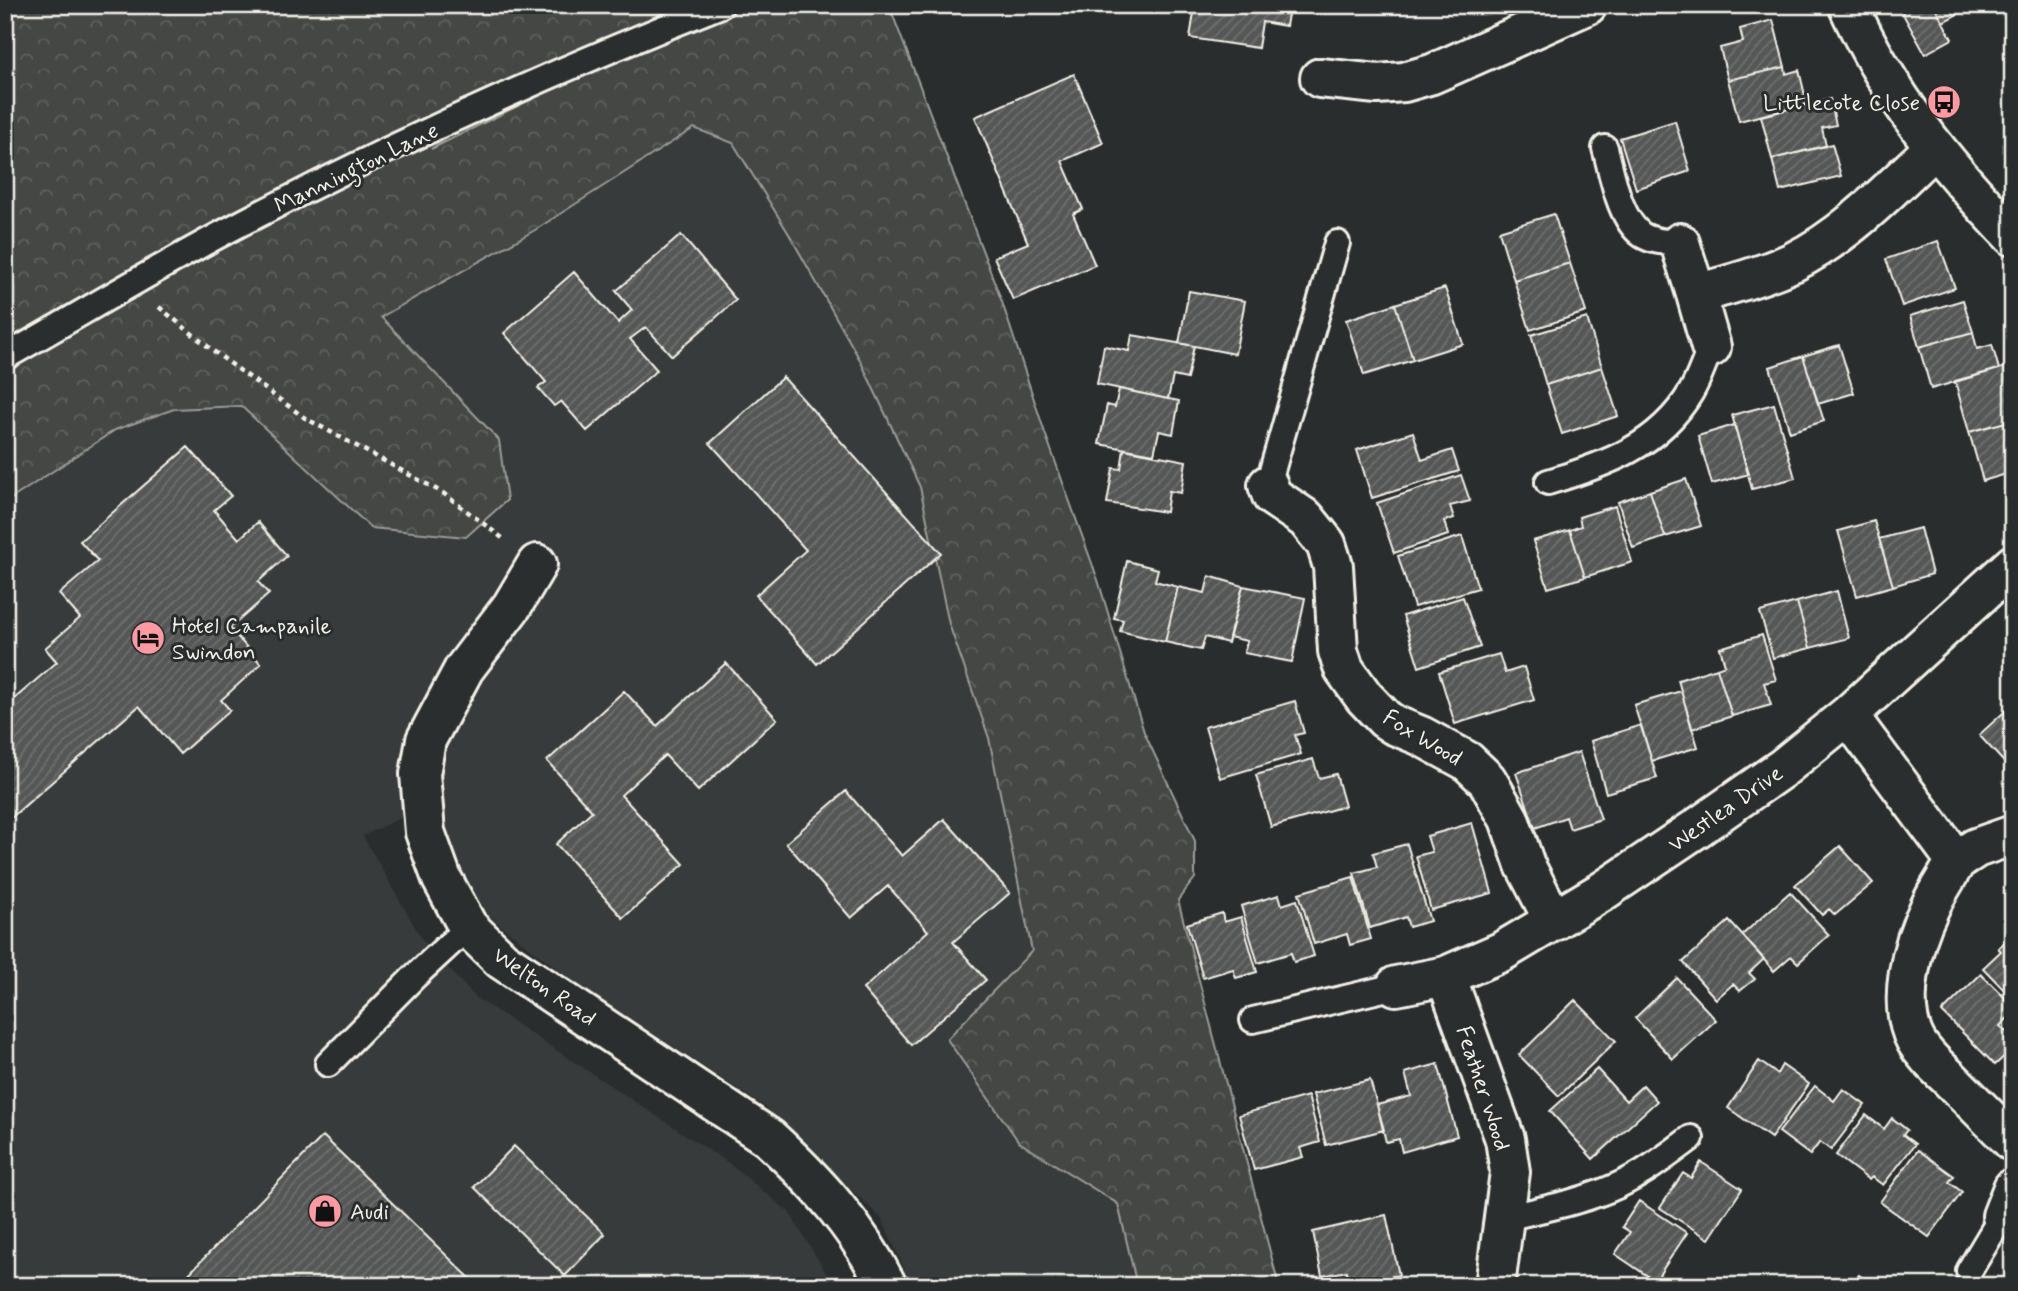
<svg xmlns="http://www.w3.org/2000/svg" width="2018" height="1291" font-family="Mynerve,sans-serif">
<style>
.built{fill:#373a3a}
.forest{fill:url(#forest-crowns);stroke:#9c9c96;stroke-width:2;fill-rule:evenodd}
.building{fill:url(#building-hatch);stroke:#f4f1e8;stroke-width:2}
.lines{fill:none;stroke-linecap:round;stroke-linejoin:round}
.service-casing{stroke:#f4f1e8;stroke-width:30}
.minor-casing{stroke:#f4f1e8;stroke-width:44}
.path{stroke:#f4f1e8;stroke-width:4.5;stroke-dasharray:5 5;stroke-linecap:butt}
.service{stroke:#2a2d2e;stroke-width:24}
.minor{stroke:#2a2d2e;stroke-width:38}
.labels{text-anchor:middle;stroke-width:6;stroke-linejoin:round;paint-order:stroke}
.poi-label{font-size:23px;fill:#f4f1e8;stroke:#2a2d2e;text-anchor:start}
.street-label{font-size:23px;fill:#f4f1e8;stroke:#2a2d2e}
</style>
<defs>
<pattern id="forest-crowns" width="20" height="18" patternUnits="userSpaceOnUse" patternTransform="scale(1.75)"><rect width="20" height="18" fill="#444645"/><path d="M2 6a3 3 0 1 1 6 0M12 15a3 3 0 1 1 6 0" fill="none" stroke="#606160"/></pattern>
<pattern id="building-hatch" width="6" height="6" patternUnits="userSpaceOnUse" patternTransform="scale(1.75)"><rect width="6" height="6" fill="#555756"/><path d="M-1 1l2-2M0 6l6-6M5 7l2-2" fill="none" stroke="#6e706e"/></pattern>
</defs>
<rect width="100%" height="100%" fill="#2a2d2e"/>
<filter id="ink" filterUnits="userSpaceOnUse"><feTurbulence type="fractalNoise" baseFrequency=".0143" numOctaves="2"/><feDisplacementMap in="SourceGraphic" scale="14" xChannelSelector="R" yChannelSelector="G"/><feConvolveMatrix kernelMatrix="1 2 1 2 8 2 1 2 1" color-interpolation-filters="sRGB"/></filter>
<g filter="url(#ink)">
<path class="built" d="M694 128 733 143 789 234 860 360 920 487 949 624 989 738 1032 951 1019 1142 1118 1204 1137 1286H912L882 1219 765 1107 581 987 491 918 456 870 435 801 363 836 423 941 475 997 730 1164 789 1212 834 1286H5V503L115 430 174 409 241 406 282 353 535 230Z"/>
<path class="forest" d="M5 5H889L1002 302 1045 433 1098 580 1144 732 1195 841V878L1178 900 1279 1286H1137L1118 1204 1019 1142 947 1039 1032 951 989 738 949 624 920 487 860 360 789 234 733 143 694 128 535 230 381 317 499 440 507 500 466 537 371 528 241 406 174 409 115 430 5 503ZM629 51 431 149 513 92Z"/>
<path class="building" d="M1192 5H1268L1289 8 1286 26 1262 22 1258 48 1190 38 1195 6Z
M1898 5H1934L1952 39 1925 54Z
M1934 5H1967L1969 8 1943 22Z
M1773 20 1785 67 1728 80 1720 48 1743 42 1740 29Z
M1785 67 1786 74 1799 70 1807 104 1739 121 1728 80Z
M1074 74 1103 143 1062 161 1083 209 1073 214 1095 265 1013 300 994 257 1028 243 975 117Z
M1830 99 1836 125 1822 128 1826 146 1772 159 1761 116Z
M1675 121 1690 171 1636 189 1620 138Z
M1832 144 1841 176 1780 191 1772 159Z
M1554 214 1570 263 1514 280 1499 231Z
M681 235 736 300 672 356 646 327 630 339 657 370 587 431 561 401 554 406 538 388 546 382 504 333 574 272 618 323 632 310 616 291Z
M1938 241 1955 288 1902 306 1886 259Z
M1570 263 1586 312 1530 330 1514 280Z
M1445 288 1463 344 1413 360 1395 304Z
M1189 291 1245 301 1235 354 1179 343Z
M1963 300 1973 332 1919 347 1910 316Z
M1395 304 1413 360 1364 375 1346 320Z
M1587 318 1602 367 1546 385 1531 335Z
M1973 332 1977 349 1992 345 1999 369 1931 389 1919 347Z
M1132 335 1194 346 1187 379 1173 376 1168 399 1097 384 1104 346 1129 351Z
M1839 345 1854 393 1818 404 1803 356Z
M1803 356 1824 421 1790 432 1770 367Z
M2013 365V420L1969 432 1955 381Z
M1602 367 1618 416 1562 434 1546 385Z
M783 377 941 553 817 664 756 595 806 550 710 443Z
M1119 389 1179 401 1173 434 1159 431 1154 454 1099 444 1107 405 1115 407Z
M1774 404 1795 478 1752 489 1732 415Z
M2013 420V472L1983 481 1969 432Z
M1734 425 1749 474 1712 484 1698 436Z
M1413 432 1422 460 1452 450 1459 471 1372 498 1357 450Z
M188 447 231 496 214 510 239 539 258 522 287 556 258 582 269 594 230 628 261 664 221 700 230 710 180 754 139 706 5 823V707L57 662 45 648 80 618 59 594 98 561 80 541Z
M1124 449 1186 461 1181 493 1169 491 1166 512 1107 503 1113 468 1121 469Z
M1461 475 1470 501 1450 506 1454 518 1444 521 1448 535 1394 553 1377 503Z
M1686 479 1701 526 1665 537 1650 491Z
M1650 491 1665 537 1633 548 1618 502Z
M1615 506 1632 562 1585 577 1570 530 1581 526 1579 517Z
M1874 521 1893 586 1857 596 1838 531Z
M1920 528 1932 574 1893 586 1879 539Z
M1570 530 1585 577 1548 588 1533 541Z
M1462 536 1478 588 1414 607 1398 556Z
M1127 561 1158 569 1155 581 1178 587 1165 642 1120 631 1123 620 1114 618Z
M1209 576 1243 586 1228 643 1205 637 1201 650 1165 642 1178 587 1205 593Z
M1243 586 1305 598 1292 662 1244 653 1247 641 1229 637Z
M1837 591 1849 638 1810 648 1797 602Z
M1463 597 1480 647 1419 667 1403 616Z
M1797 602 1810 648 1773 658 1760 612Z
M1762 635 1776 680 1764 683 1771 705 1732 716 1717 668 1725 665 1720 648Z
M1499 654 1505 673 1524 667 1534 700 1455 724 1439 672Z
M726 663 777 719 698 791 665 755 621 795 684 864 623 918 556 844 592 811 547 761 624 691 657 726Z
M1717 668 1732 716 1692 729 1678 680Z
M1681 691 1698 747 1652 761 1634 705Z
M1295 701 1304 733 1295 735 1301 754 1220 778 1205 727Z
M2013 704V772L1979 735Z
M1641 725 1657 778 1606 793 1591 741Z
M1579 752 1601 819 1570 829 1566 817 1535 828 1516 773Z
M1313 759 1319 778 1336 774 1345 806 1271 827 1256 775Z
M846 791 902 856 944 819 1010 893 953 942 986 980 911 1045 863 989 928 931 888 886 851 918 786 843Z
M1472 823 1492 893 1431 910 1416 856 1432 852 1427 836Z
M1407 844 1430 921 1409 927 1406 917 1370 928 1354 873 1377 867 1373 853Z
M1840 846 1873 883 1835 915 1829 909 1822 915 1795 885Z
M1353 877 1371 939 1350 945 1347 934 1314 944 1299 893Z
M1790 892 1829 935 1798 963 1791 956 1774 971 1742 935Z
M1279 895 1282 905 1297 900 1314 956 1294 962 1291 953 1258 963 1241 906Z
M1222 913 1224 922 1241 917 1257 972 1236 978 1233 969 1203 978 1187 924Z
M1729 921 1764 959 1749 973 1755 979 1740 991 1733 984 1716 999 1683 962Z
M2013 935V999L1983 968 2001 951 1998 948Z
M1981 974 2013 1006V1013L2000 1026 2013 1038V1048L1995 1065 1942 1012Z
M1677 978 1716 1020 1673 1059 1635 1018Z
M1575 1000 1616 1041 1559 1096 1519 1055Z
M1759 1061 1777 1074 1782 1065 1809 1084 1771 1138 1728 1108Z
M1438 1064 1457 1136 1402 1152 1399 1139 1386 1142 1377 1105 1411 1096 1405 1073Z
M1597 1069 1626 1101 1643 1085 1657 1101 1593 1159 1550 1111Z
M1370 1080 1384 1130 1326 1145 1313 1094Z
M1815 1086 1834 1101 1843 1089 1865 1105 1831 1150 1820 1142 1810 1155 1779 1132Z
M1308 1096 1320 1142 1300 1148 1303 1157 1254 1170 1239 1115Z
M1866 1115 1884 1129 1892 1118 1907 1130 1903 1135 1915 1144 1883 1185 1872 1177 1869 1180 1836 1155Z
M323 1136 478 1286H177Z
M514 1146 605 1234 565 1276 474 1187Z
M1918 1150 1954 1176 1949 1182 1962 1192 1929 1237 1880 1202Z
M1701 1162 1742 1189 1709 1239 1660 1208 1683 1173 1691 1178Z
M1639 1201 1687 1233 1655 1281 1615 1254 1630 1232 1622 1227Z
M1386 1215 1399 1275 1350 1285 1347 1271 1322 1276 1313 1232Z
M1859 1275 1874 1286H1851Z
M1411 1279 1412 1286H1383Z"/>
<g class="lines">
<g class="service-casing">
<path id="service" d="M1605 148C1612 173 1619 219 1642 235 1653 242 1667 242 1680 243
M5 357C77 316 148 273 221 234 383 148 551 72 721 5
M1548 482C1605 465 1659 446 1691 392 1699 379 1704 362 1711 347
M1268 485 1337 243
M1253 1020 1396 986
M328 1064 414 977 468 927
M1505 1218C1543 1209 1582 1202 1619 1185 1645 1173 1668 1155 1691 1138
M1969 1271 2002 1216"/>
</g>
<g class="minor-casing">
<path id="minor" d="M1848 5C1889 96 1945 165 2013 236
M1320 78 1377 84 1404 82 1432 74 1587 5
M1680 243 1696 294C1729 285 1762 276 1793 262 1847 235 1890 189 1934 148
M1696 294 1711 347
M1268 485 1272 496 1306 519 1326 544 1333 566 1338 651 1344 669 1364 697 1385 719 1394 725 1421 736 1467 761 1487 780 1509 819 1525 865 1554 921
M537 564 512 606 464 669 426 740 420 774 425 832 442 879 468 927 502 960 769 1138C818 1183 857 1226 887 1286
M1848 715 1956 861C1948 876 1937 891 1930 907 1912 943 1896 1004 1916 1041 1925 1057 1940 1069 1952 1081 1972 1101 1993 1122 2013 1142
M1956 861 1976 848 2013 835
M1446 976 1505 1139 1510 1172 1495 1286
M1396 986 1446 976 1501 952 1603 891 1697 828 1784 767 1848 715 2013 565
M2002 1216 2013 1188"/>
</g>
<path class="path" d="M754 11 770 5
M159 307 216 353 305 418 443 493 505 540"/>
<use href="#service" class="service"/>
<use href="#minor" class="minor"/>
</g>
</g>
<defs>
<g id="bus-disc" transform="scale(1.75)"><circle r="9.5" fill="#ff9aa2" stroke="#2a2d2e"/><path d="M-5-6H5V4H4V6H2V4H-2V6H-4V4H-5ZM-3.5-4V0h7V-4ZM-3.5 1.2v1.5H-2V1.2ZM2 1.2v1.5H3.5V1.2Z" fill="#111"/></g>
<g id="hotel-disc" transform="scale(1.75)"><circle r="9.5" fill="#ff9aa2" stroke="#2a2d2e"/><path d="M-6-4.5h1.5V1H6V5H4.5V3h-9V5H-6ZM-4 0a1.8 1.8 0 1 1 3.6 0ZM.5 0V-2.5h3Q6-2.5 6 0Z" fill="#111"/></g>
<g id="shop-disc" transform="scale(1.75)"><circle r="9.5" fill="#ff9aa2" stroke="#2a2d2e"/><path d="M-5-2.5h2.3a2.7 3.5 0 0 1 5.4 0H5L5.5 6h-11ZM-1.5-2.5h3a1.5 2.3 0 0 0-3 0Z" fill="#111"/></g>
</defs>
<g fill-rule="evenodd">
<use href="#bus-disc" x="1944" y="102"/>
<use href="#hotel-disc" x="148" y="638"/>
<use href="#shop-disc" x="325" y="1211"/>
</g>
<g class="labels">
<g class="poi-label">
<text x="1920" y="110" text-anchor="end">Littlecote Close</text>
<text x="172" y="633">Hotel Campanile<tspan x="172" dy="26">Swindon</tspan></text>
<text x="350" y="1219">Audi</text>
</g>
<g class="street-label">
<text transform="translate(356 167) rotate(-26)" y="8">Mannington Lane</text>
<text transform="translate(1423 737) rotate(31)" y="8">Fox Wood</text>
<text transform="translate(1725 808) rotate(-35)" y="8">Westlea Drive</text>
<text transform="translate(545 986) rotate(35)" y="8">Welton Road</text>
<text transform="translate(1484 1088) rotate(72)" y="8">Feather Wood</text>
</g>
</g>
<rect width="2018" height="1291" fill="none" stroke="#2a2d2e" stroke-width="28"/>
<rect x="14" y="14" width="1990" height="1263" fill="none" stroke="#f4f1e8" stroke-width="2.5" filter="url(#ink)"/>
</svg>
